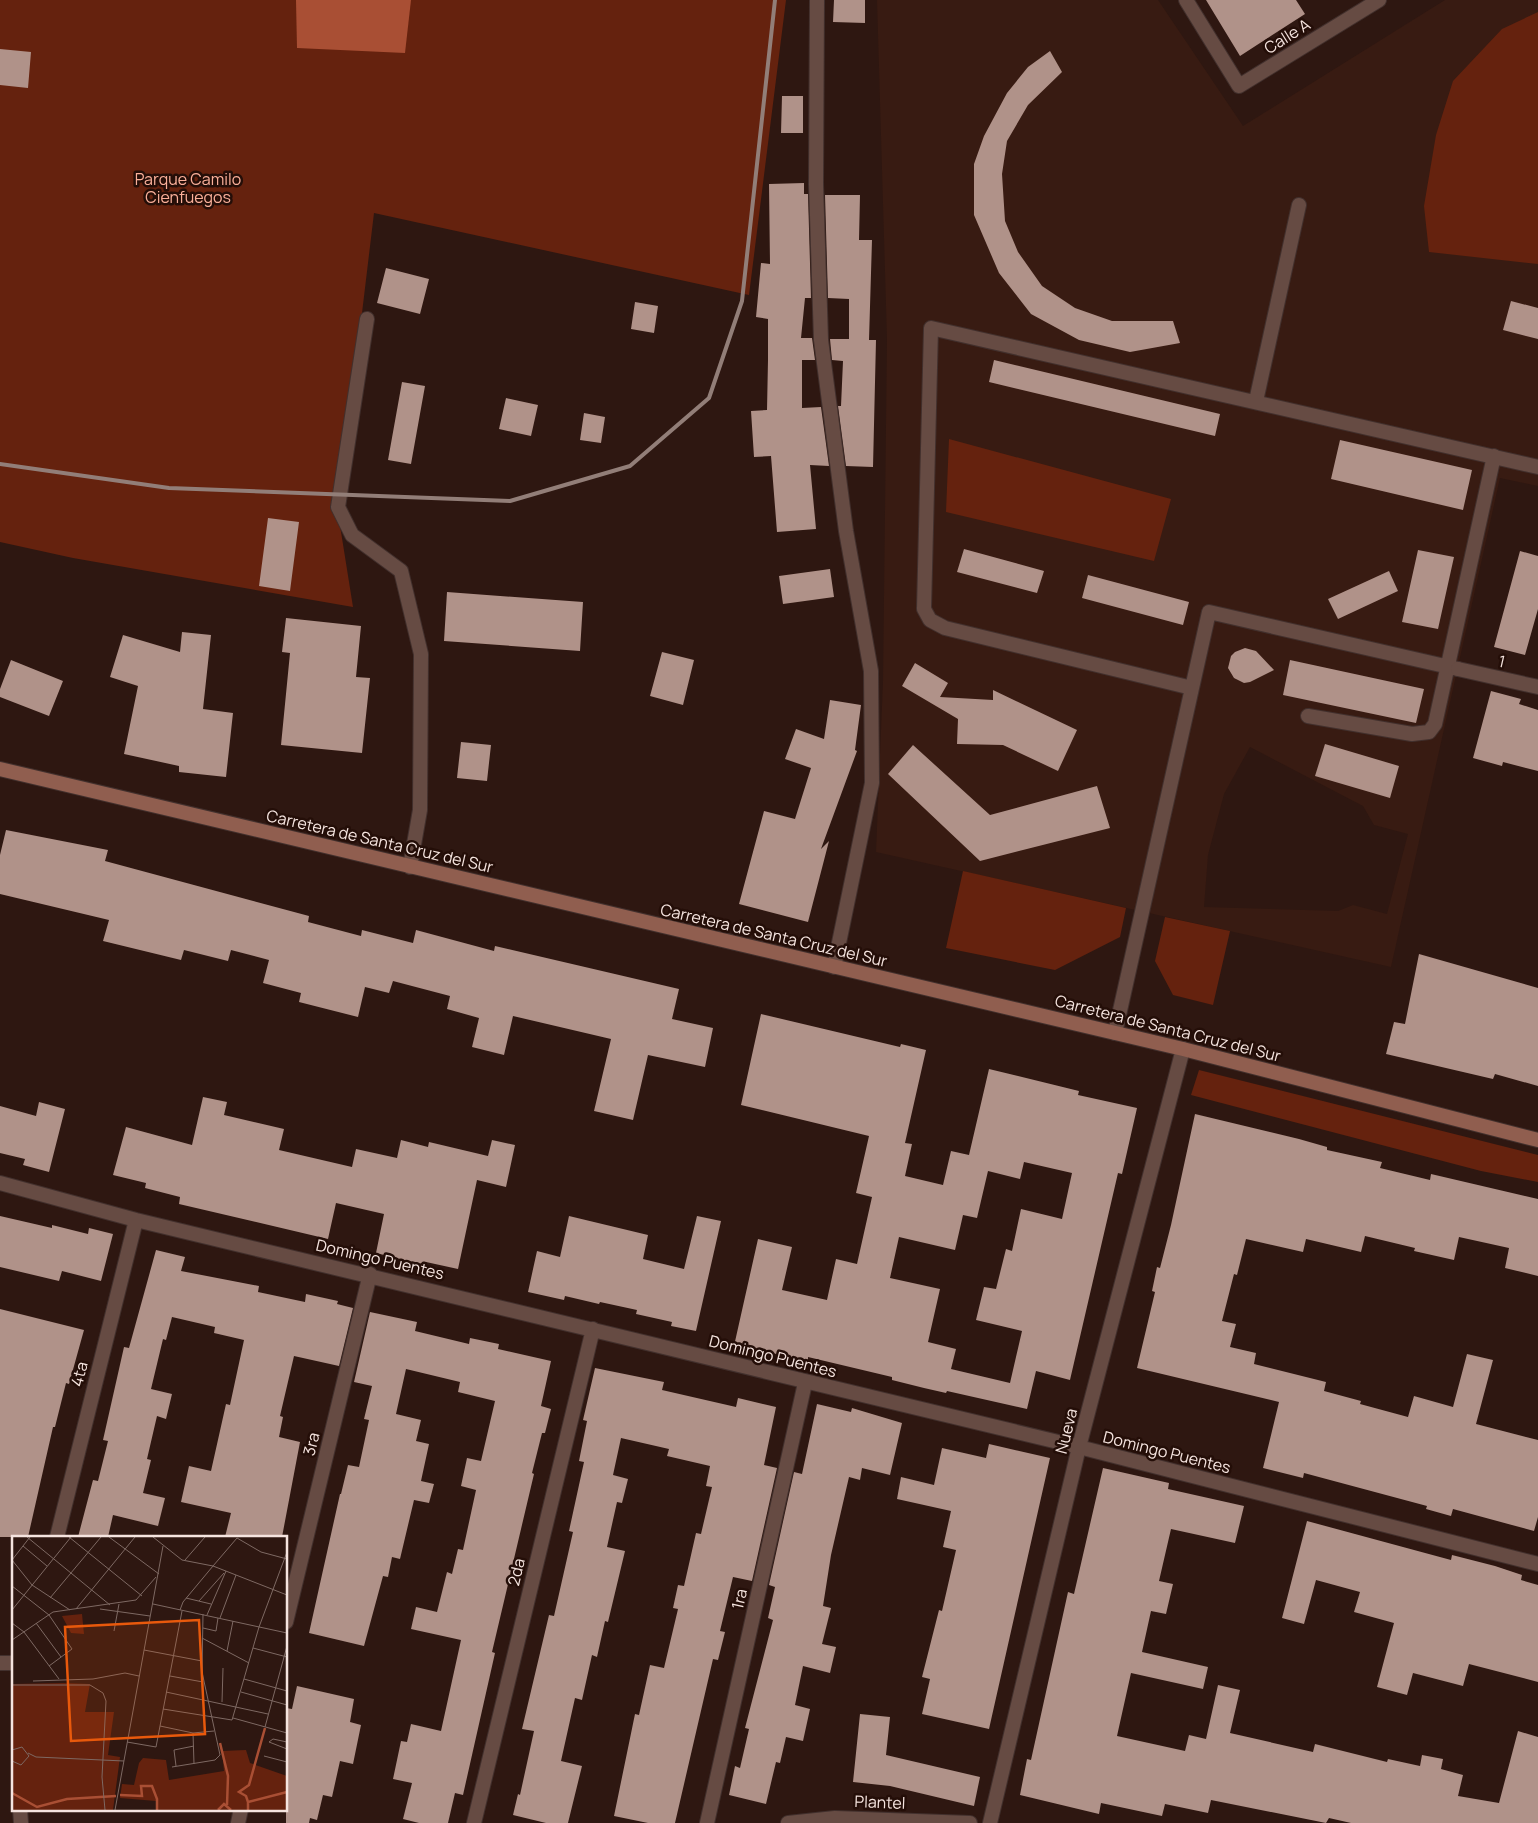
<svg xmlns="http://www.w3.org/2000/svg" width="1538" height="1823" font-family="Manrope,sans-serif">
<style>
.built{fill:#381b12;fill-rule:evenodd}
.green{fill:#65220e}
.water{fill:#a94f34}
.building{fill:#b09289;fill-rule:evenodd}
.lines{fill:none;stroke-linecap:round;stroke-linejoin:round}
.service-casing{stroke:#42302d;stroke-width:16}
.minor-casing{stroke:#42302d;stroke-width:16}
.secondary-casing{stroke:#42302d;stroke-width:16}
.service{stroke:#664b43;stroke-width:14}
.minor{stroke:#664b43;stroke-width:14}
.secondary{stroke:#905e4f;stroke-width:14}
.rail{stroke:#927e78;stroke-width:4}
.labels{text-anchor:middle;stroke-width:5;stroke-linejoin:round;paint-order:stroke}
.street-label{font-size:16px;fill:#f5e4df;stroke:#240e08}
.park-label{font-size:16px;fill:#fbb09a;stroke:#240e08}
.inset-river{fill:none;stroke:#a94f34;stroke-width:2.5}
.inset-road{fill:none;stroke:#7e6963;stroke-width:1}
.view{fill:#e8590c;fill-opacity:0.15;stroke:#e8590c;stroke-width:2.5}
.inset-edge{fill:none;stroke:#f5e4df;stroke-width:2.5}
</style>
<rect width="100%" height="100%" fill="#2e1711"/>
<path class="built" d="M877 0H1158L1243 126 1445 0H1538V486L1500 478 1391 967 876 852 883 682 887 339ZM1250 747 1363 806 1374 825 1408 834 1387 914 1353 905 1338 911 1204 907 1208 855 1224 794Z"/>
<path class="green" d="M0 0H786L749 295 374 213 338 513 353 607 73 558 0 542Z
M1538 12V264L1429 252 1424 206 1436 135 1453 81 1502 29Z
M949 439 1171 499 1154 561 946 512Z
M963 871 1126 908 1120 937 1055 970 946 948Z
M1165 917 1230 931 1213 1005 1173 995 1155 961Z
M1199 1070 1538 1155V1182L1481 1171 1191 1095Z"/>
<path class="water" d="M296 0H411L405 53 297 48Z"/>
<path class="building" d="M834 0H865V23L833 22Z
M1206 0H1296L1305 14 1240 56Z
M0 49 31 52 28 88 0 85Z
M1050 51 1062 72 1028 105 1007 141 1002 174 1005 221 1018 252 1042 286 1075 308 1112 321H1173L1180 343 1130 352 1079 340 1031 314 999 273 974 215V164L984 136 1007 93 1028 67Z
M782 96H803V133H781Z
M804 183V194H808L811 298H805L801 338H812L815 360H802V408L821 407 829 466 810 465 816 529 777 532 771 456 754 457 751 411 767 410 768 360V319L756 317 761 263 770 264 769 184Z
M825 195H860L859 240H872L869 340H876L873 467 846 466 838 406H841L843 361 832 360 830 339H849V299L828 298Z
M386 268 429 279 420 314 377 303Z
M1511 301 1538 308V339L1503 330Z
M635 302 658 306 654 333 631 329Z
M994 360 1220 414 1215 436 989 382Z
M402 382 425 386 411 464 388 460Z
M506 398 538 405 531 436 499 429Z
M584 413 605 417 601 443 580 440Z
M1340 440 1472 470 1463 510 1331 479Z
M268 518 299 522 290 591 259 586Z
M964 549 1044 571 1037 593 957 572Z
M1418 550 1454 557 1438 629 1402 622Z
M1520 551 1538 556V609L1525 655 1494 647Z
M830 569 834 597 783 604 779 576Z
M1389 571 1398 591 1338 619 1328 599Z
M1088 575 1189 602 1183 625 1082 598Z
M447 592 583 602 580 651 444 641Z
M286 618 361 626 356 677 370 678 362 753 281 745 290 653 282 652Z
M182 632 211 635 203 709 233 713 226 777 179 772V766L124 754 138 686 110 677 123 635 180 652Z
M1245 648 1256 651 1274 670 1250 682 1244 683 1234 678 1228 668 1231 656 1235 652Z
M662 652 694 660 683 705 650 696Z
M11 660 63 681 49 716 0 697V689Z
M1290 660 1424 689 1416 723 1283 695Z
M915 663 948 683 940 697 993 700V690L1077 730 1058 771 1003 745 957 744 958 719 902 686Z
M1491 691 1521 699 1519 704 1538 710V771L1503 762 1502 766 1473 758Z
M830 700 861 705 855 750 857 751 821 849 829 841 808 922 739 904 764 811 795 819 811 768 785 759 796 729 824 739Z
M461 742 491 745 487 781 457 778Z
M1325 744 1399 766 1390 798 1315 776Z
M913 745 990 815 1097 786 1110 828 980 861 888 774Z
M6 830 108 850 105 861 309 916 308 922 361 936 362 930 413 943 416 930 494 951 495 946 679 989 672 1019 713 1028 705 1067 648 1055 633 1120 594 1111 611 1039 513 1016 504 1055 472 1047 479 1018 447 1009 450 996 393 981 389 993 365 987 358 1017 299 1002 301 993 263 983 269 960 231 950 228 961 184 950 181 960 103 941 109 920 0 894V855Z
M1419 954 1538 988V1086L1495 1074 1493 1079 1386 1054 1394 1022 1405 1024Z
M761 1014 900 1047 901 1044 926 1050 905 1143 912 1144 905 1176 943 1185 951 1151 969 1155 989 1069 1079 1091 1078 1095 1137 1108 1122 1174 1118 1173 1070 1380 1036 1371 1027 1409 947 1391 946 1393 924 1388 892 1380V1377L808 1357V1360L734 1346 758 1239 792 1247 782 1290 827 1300 836 1259 857 1264 872 1197 856 1193 869 1136 741 1105ZM1024 1162 1072 1173 1062 1219 1021 1209 1012 1251 1006 1249 996 1289 984 1287 976 1320 1022 1331 1010 1383 951 1369 956 1349 928 1342 940 1289 890 1278 899 1237 955 1250 963 1215 977 1218 988 1171 1020 1179Z
M203 1097 227 1102 224 1115 284 1129 279 1150 352 1167 356 1149 397 1158 401 1140 428 1147 429 1142 488 1156 492 1140 515 1145 506 1187 477 1180 458 1269 426 1262 425 1265 376 1253 384 1214 336 1203 328 1239 179 1204 180 1197 145 1188 146 1183 113 1175 126 1127 192 1145Z
M39 1102 65 1109 49 1172 23 1165 25 1159 0 1153V1106L36 1116Z
M1195 1114 1299 1139 1327 1147V1150L1382 1162 1380 1168 1430 1180 1431 1174 1538 1199V1276L1505 1268 1509 1248 1459 1237 1454 1260 1414 1251 1415 1248 1365 1236 1361 1252 1306 1239 1303 1252 1246 1239 1237 1275 1234 1274 1222 1321 1236 1324 1230 1347 1256 1353 1254 1364 1326 1382 1324 1391 1361 1401 1360 1404 1408 1417 1414 1396 1453 1407 1467 1354 1493 1360 1476 1424 1538 1440V1517L1534 1531 1453 1509 1451 1516 1426 1509 1427 1506 1304 1473 1303 1478 1263 1468 1279 1402 1137 1368 1155 1292 1152 1291 1157 1267 1160 1268 1171 1225Z
M0 1216 52 1228V1225L88 1234 89 1228 113 1234 101 1281 62 1271 59 1281 0 1267Z
M569 1216 648 1235 643 1259 684 1269 697 1216 721 1221 696 1331 671 1326 672 1322 636 1314 637 1310 600 1302 599 1304 565 1296 564 1300 528 1292 537 1251 560 1257Z
M156 1250 185 1257 181 1271 259 1286 258 1292 305 1302 306 1294 338 1301 337 1304 353 1308 339 1366 294 1356 280 1416 283 1417 279 1437 300 1442 282 1537H225L231 1513 181 1502 189 1466 211 1471 226 1404 230 1405 244 1340 214 1333 215 1327 172 1317 166 1340 163 1339 151 1389 172 1394 166 1419 157 1416 147 1459 151 1460 143 1493 165 1498 158 1526 113 1515 108 1537H78L93 1480 98 1481 108 1441 103 1440 124 1347 129 1348Z
M0 1309 84 1330 69 1384 66 1383 55 1427H53L28 1537H0Z
M370 1312 417 1322 415 1331 469 1344 470 1338 499 1344 498 1349 551 1361 541 1406 551 1409 545 1433H542L532 1473 534 1474 492 1652 495 1653 463 1795 455 1793 448 1823H419L403 1819 412 1783 393 1779 401 1741 407 1742 411 1724 441 1731 461 1640 411 1629 416 1607 437 1612 447 1572 452 1574 458 1549 463 1550 476 1490 461 1486 467 1458 481 1461 495 1401 458 1392 460 1382 406 1369 396 1414 421 1420 416 1441 429 1444 421 1481 434 1484 429 1503 414 1500 400 1559 392 1557 388 1577 383 1576 364 1646 309 1633 340 1494H341L348 1465 359 1467 369 1420 364 1419 372 1386 354 1382Z
M595 1368 664 1382 662 1390 736 1407 738 1398 776 1407 764 1465 777 1468 752 1581 733 1577 720 1631 725 1632 718 1660 713 1659 675 1823H648L614 1816 635 1714 639 1715 650 1665 664 1668 678 1609 673 1608 678 1585 684 1586 696 1533 701 1534 712 1487 706 1486 710 1466 667 1456 669 1449 621 1438 613 1475 628 1479 622 1503 617 1502 607 1547 625 1551 608 1622 605 1621 597 1657 592 1655 582 1700 575 1698 561 1761 582 1766 568 1823H546L513 1815 518 1794 520 1795 534 1731 522 1729 549 1615 554 1616 573 1532 569 1531 584 1462 579 1461 587 1421 583 1420Z
M817 1404 851 1412 852 1408 902 1423 890 1475 862 1468 860 1480 849 1477 831 1555 823 1606 831 1608 822 1644 836 1647 830 1673 803 1666 795 1705 810 1709 803 1741 786 1737 780 1763 776 1762 766 1804 729 1795 735 1766 740 1768 749 1729 745 1728 773 1620 768 1618 775 1587 769 1585 794 1472 802 1474Z
M989 1444 1050 1458 989 1729 922 1714 930 1679 922 1677 939 1610 942 1611 956 1550 943 1547 951 1511 897 1499 901 1477 934 1485 942 1448 986 1458Z
M1103 1468 1169 1483 1168 1489 1244 1506 1235 1543 1171 1529 1159 1581 1173 1584 1166 1614 1151 1611 1142 1652 1208 1667 1203 1689 1131 1673 1117 1736 1185 1751 1189 1735 1206 1739 1218 1685 1240 1690 1230 1733 1313 1752 1315 1744 1387 1762 1388 1759 1420 1766 1422 1755 1443 1759 1441 1769 1463 1775 1458 1796 1499 1803 1518 1731 1538 1737V1823H1351L1329 1818 1326 1823 1211 1800 1208 1813 1165 1804 1162 1816 1101 1803 1099 1814 1020 1795 1027 1759 1031 1760 1068 1592 1074 1594Z
M1307 1521 1451 1560 1452 1555 1495 1566 1522 1575 1521 1580 1538 1585V1682L1469 1664 1463 1686 1413 1673 1407 1695 1377 1687 1394 1623 1354 1612 1360 1592 1316 1580 1304 1624 1282 1618Z
M297 1686 354 1699 350 1722 361 1725 353 1764 340 1761 332 1797 323 1795 317 1820 310 1818 309 1823H286V1708L292 1709Z
M860 1714 890 1717 886 1755 980 1777 974 1806 890 1786 853 1782Z"/>
<g class="lines">
<g class="service-casing">
<path id="service" d="M367 319 338 507 352 535 401 571 421 654 420 810 410 867
M1256 401 1299 205
M1192 688 945 628 930 620 924 609 931 328 1538 467
M1308 716 1412 734 1429 732 1435 724 1494 456
M1115 1033 1209 612 1458 669"/>
</g>
<g class="minor-casing">
<path id="minor" d="M817 0 816 184 821 340 846 531 871 671 872 783 834 967
M1186 0 1239 86 1379 0
M1458 669 1538 687
M0 1183 136 1220 1079 1447 1538 1564
M57 1537 136 1220
M286 1622 370 1274
M0 1663H14
M20 1809 21 1823
M238 1823 241 1809
M474 1823 593 1329
M707 1823 805 1383
M788 1823 835 1818 970 1823
M990 1823 1079 1447 1183 1049"/>
</g>
<g class="secondary-casing">
<path id="secondary" d="M0 769 1183 1049 1538 1140"/>
</g>
<use href="#service" class="service"/>
<use href="#minor" class="minor"/>
<use href="#secondary" class="secondary"/>
<path class="rail" d="M0 464 169 488 510 501 630 466 709 398 742 301 775 0"/>
</g>
<g class="labels">
<g class="street-label">
<text transform="translate(1287 36) rotate(-32)" y="6">Calle A</text>
<text transform="translate(1502 661) rotate(13)" y="6">1</text>
<text transform="translate(380 841) rotate(13)" y="6">Carretera de Santa Cruz del Sur</text>
<text transform="translate(774 935) rotate(13)" y="6">Carretera de Santa Cruz del Sur</text>
<text transform="translate(1168 1028) rotate(14)" y="6">Carretera de Santa Cruz del Sur</text>
<text transform="translate(380 1259) rotate(13)" y="6">Domingo Puentes</text>
<text transform="translate(773 1356) rotate(14)" y="6">Domingo Puentes</text>
<text transform="translate(79 1374) rotate(-76)" y="6">4ta</text>
<text transform="translate(1066 1431) rotate(-76)" y="6">Nueva</text>
<text transform="translate(311 1444) rotate(-76)" y="6">3ra</text>
<text transform="translate(1167 1452) rotate(14)" y="6">Domingo Puentes</text>
<text transform="translate(516 1572) rotate(-77)" y="6">2da</text>
<text transform="translate(739 1599) rotate(-77)" y="6">1ra</text>
<text transform="translate(880 1802) rotate(2)" y="6">Plantel</text>
</g>
<g class="park-label">
<text x="188" y="185">Parque Camilo<tspan x="188" dy="18">Cienfuegos</tspan></text>
</g>
</g>
<g transform="translate(12 1536)">
<rect width="275" height="275" fill="#2e1711"/>
<path d="M70 78 72 98 59 97 50 80ZM52 147 78 148 73 176H102L96 219 108 221 101 274H0V148ZM234 214 238 227 275 240V274H145L144 265 108 262 110 248 122 249 127 227 131 222 154 224 157 244 212 235 210 215Z" fill="#65220e"/>
<path class="inset-river" d="M208 207 216 240 215 269M0 257 25 271 55 263 104 260M108 259 130 260 129 250H140L145 263V274M236 266 234 260 227 256 237 249 253 192M206 274 212 268 219 274M236 274V266L275 256"/>
<path class="inset-road" d="M15 1 98 69M18 1 0 24 20 49 58 74M57 1 130 60M97 1 147 38M141 1 170 24 201 30 225 2 249 16 275 23M11 10 35 30M173 24 193 1M0 50 37 79 60 113 37 130M38 62 89 1M174 62 199 68M187 65 212 37M141 68 275 97M64 73 123 1M88 73 138 80M0 74 59 1M168 74 171 66 201 30 275 59M195 79 214 35M208 82 224 39M0 87 12 96 47 143M24 87 49 121M191 92 204 95 206 82M102 95 107 68M190 102 237 127M0 104 41 76 124 64 144 41M241 112 275 121M132 114 190 125M215 115 221 85M158 140 191 146M232 143 275 155M21 145 81 143 113 137 127 140M0 149H78L91 157 94 165 90 241 93 274M154 156 256 178M229 156 275 169M210 166 211 132M151 173 220 184 247 91 275 16M221 182 275 197M148 190 181 197 202 195M253 191 275 110M181 197 182 228M115 206 144 211 170 75M275 206 261 203 257 206 275 213M0 214 10 211 17 220 9 229 0 225M16 217 24 221 112 225M252 220 275 226M164 230 162 214 182 210M160 231 203 224 208 219 190 136 191 78M103 274 151 10"/>
<path class="view" d="M187 84 193 198 59 205 53 91Z"/>
<rect width="275" height="275" class="inset-edge"/>
</g>
</svg>
